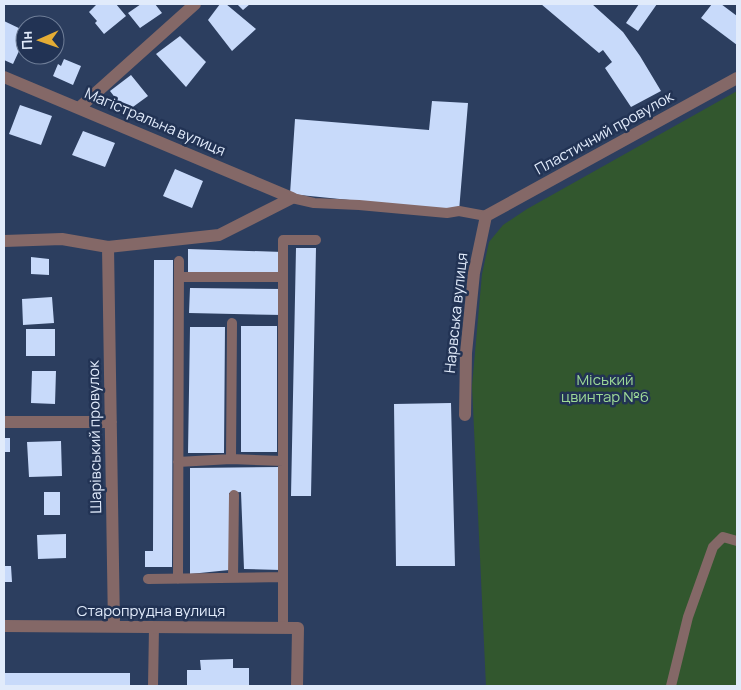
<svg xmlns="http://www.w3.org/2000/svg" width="741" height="690" font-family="Manrope,sans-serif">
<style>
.green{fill:#32572e}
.building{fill:#c8dafa}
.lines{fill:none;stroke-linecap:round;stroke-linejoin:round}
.service{stroke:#846867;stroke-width:10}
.minor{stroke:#846867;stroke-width:12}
.labels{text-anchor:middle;stroke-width:5;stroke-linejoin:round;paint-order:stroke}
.street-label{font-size:15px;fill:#e1ebfb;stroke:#223354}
.park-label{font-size:15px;fill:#9eda97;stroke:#223354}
</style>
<rect width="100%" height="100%" fill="#2c3e5f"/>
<path class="green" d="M737 91V686H486L472 386 482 274 489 242 503 225 527 209Z"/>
<path class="building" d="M97 4H116L126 16 104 34 95 23 97 21 89 12Z
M141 4H155L162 13 140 28 128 13Z
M220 4H226L256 29 232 51 208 20Z
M237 4H250L243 10Z
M541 4H592L623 32 640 56 661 91 631 107 605 68 612 62 603 50 599 53Z
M639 4H657L638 31 626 23Z
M712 4H721L737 16V45L701 18Z
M4 21 25 31V38L13 64 4 60Z
M180 36 206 62 186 87 156 54Z
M64 59 81 66 73 85 53 76 58 64 61 66Z
M131 75 148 96 126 112 110 91Z
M432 101 468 103 459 211 290 194 295 119 429 130Z
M20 105 52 116 41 145 9 134Z
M83 131 115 143 105 167 72 155Z
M175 169 203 181 192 208 163 196Z
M296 248H316L311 496H291Z
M188 249 283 252V277L188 275Z
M31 257 49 259V275L31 274Z
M154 260H173L172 567H145V551H153Z
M190 288 283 289V315L189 313Z
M52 297 54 323 23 325 22 299Z
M241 326H277V452H241Z
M190 327H225L224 453H188Z
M26 329H55V356H26Z
M32 371H56L55 404 31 403Z
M451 403 455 566H396L394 404Z
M4 438H10V452H4Z
M61 441 62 476 29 477 27 442Z
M281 467V570L244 569 241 492 229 493V570L190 574V468Z
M44 492H60V515H44Z
M66 534V558L38 559 37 535Z
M4 566H11L12 582H4Z
M233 659V668H249V686H187V670H201L200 660Z
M5 673H130V686H5Z"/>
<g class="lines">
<path class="service" d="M292 198 314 203 359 205 447 213 459 211 486 216
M179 277H283
M231 459 232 323
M178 462 231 459 283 461
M233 578 234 495
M148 579 283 577
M178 579 179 261
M283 628V240H316
M153 686 154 627
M671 686 688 617 713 547 723 537 737 541"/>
<path class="minor" d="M4 77 292 198
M79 108 195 4
M4 241 62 239 108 247 219 235 292 198
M108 247 114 627
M465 415 466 353 474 273 486 216 737 78
M4 422H111
M4 626 298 628 297 686"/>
</g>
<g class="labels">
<g class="street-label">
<text transform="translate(155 122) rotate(23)" y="5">Магістральна вулиця</text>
<text transform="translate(604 133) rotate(-29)" y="5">Пластичний провулок</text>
<text transform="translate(456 313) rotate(-84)" y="5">Нарвська вулиця</text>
<text transform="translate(95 437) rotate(-91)" y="5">Шарівський провулок</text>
<text x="151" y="616">Старопрудна вулиця</text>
</g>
<g class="park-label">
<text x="605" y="385">Міський<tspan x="605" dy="17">цвинтар №6</tspan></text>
</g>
</g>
<rect width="741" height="690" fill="none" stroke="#e1ebfb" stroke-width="10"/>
<g transform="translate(40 40) rotate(268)"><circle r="24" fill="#223354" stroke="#6e7d97"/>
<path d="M0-4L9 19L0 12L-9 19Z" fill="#e5ad35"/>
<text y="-8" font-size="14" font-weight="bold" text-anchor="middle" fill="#e1ebfb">Пн</text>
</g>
</svg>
